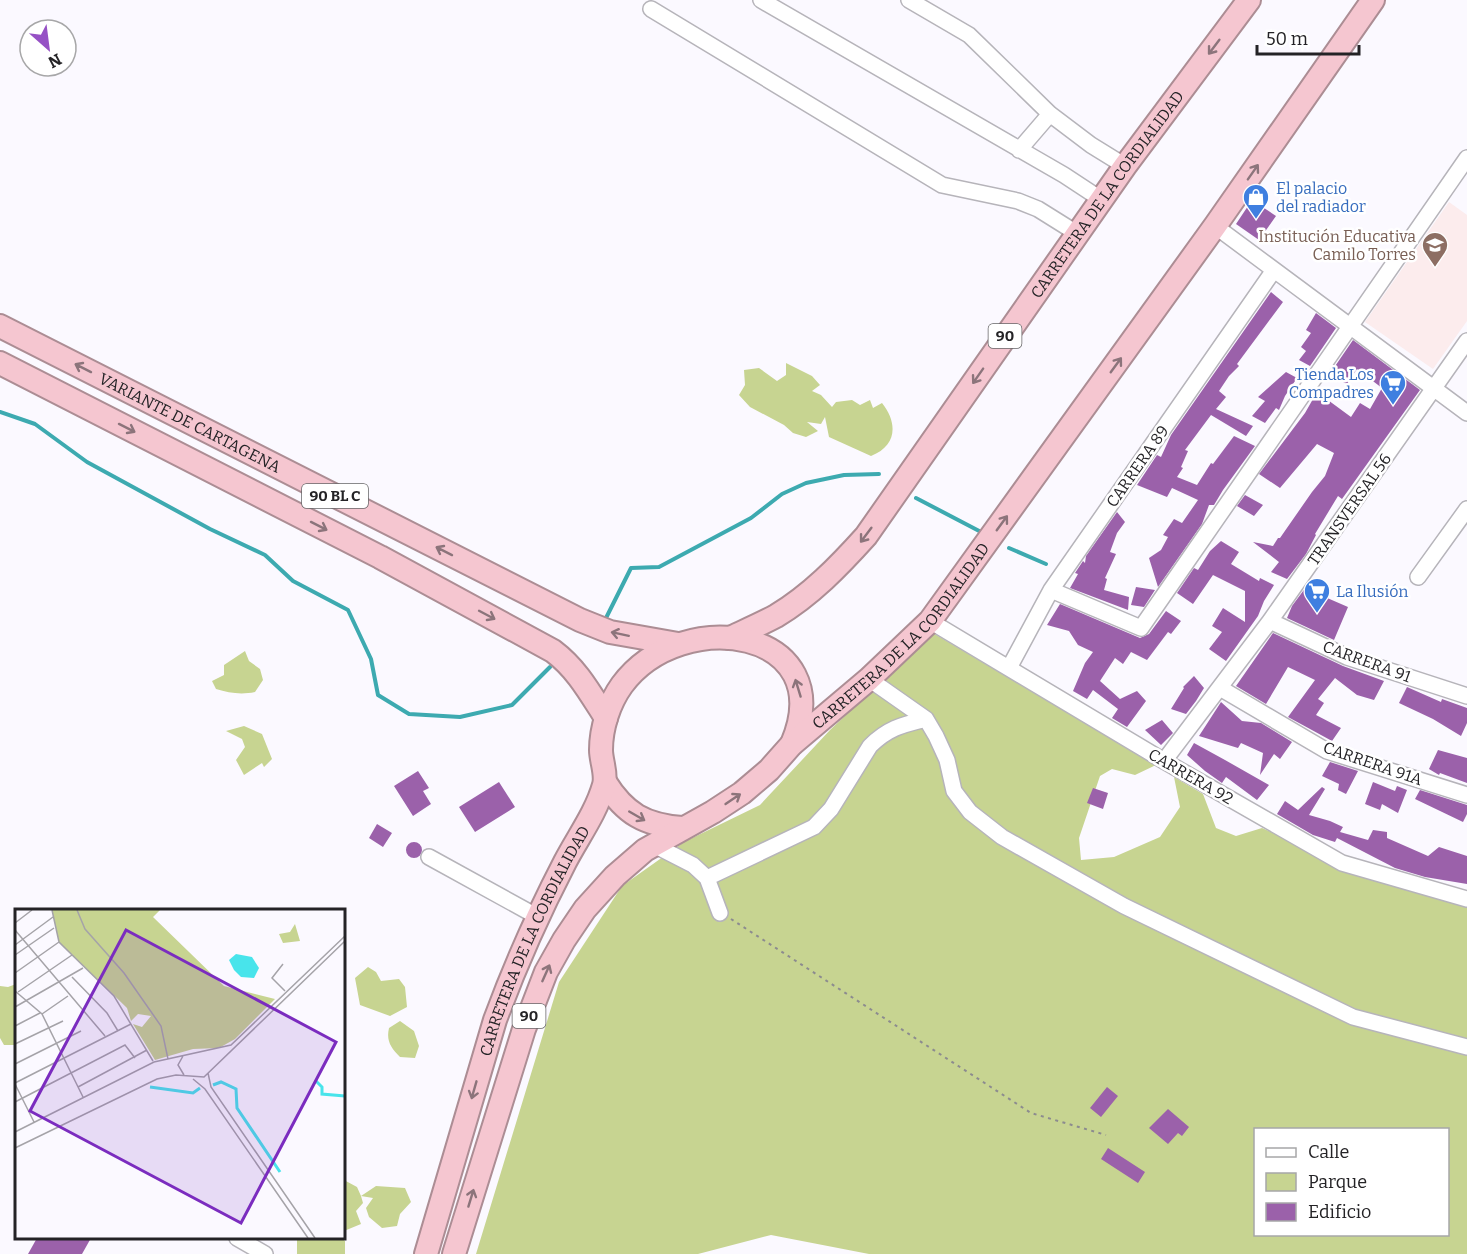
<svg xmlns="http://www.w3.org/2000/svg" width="1467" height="1254" font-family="Bitter,serif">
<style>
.education{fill:#fceced}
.green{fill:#c7d491;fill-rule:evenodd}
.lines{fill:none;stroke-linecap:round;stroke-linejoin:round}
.stream{stroke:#3daab0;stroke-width:4}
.building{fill:#9b61aa}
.minor-casing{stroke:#b6b4ba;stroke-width:18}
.highway-casing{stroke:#ac8d94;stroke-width:26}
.path{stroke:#8c8b8f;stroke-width:2;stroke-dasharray:3 4.5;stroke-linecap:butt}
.minor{stroke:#fff;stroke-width:15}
.highway{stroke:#f5c6d0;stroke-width:22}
.oneway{stroke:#8c747b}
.labels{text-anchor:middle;stroke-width:5;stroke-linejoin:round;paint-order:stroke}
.shield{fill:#fff;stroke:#666567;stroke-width:1.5}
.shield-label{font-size:15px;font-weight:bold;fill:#242326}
.shop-label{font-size:16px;fill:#366cbe;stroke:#fff;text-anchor:start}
.street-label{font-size:16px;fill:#242326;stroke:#fff}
.education-label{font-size:16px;fill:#785e54;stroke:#fff;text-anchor:end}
.inset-river{fill:none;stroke:#48e4eb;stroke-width:3}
.inset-road{fill:none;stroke:#a5a3a8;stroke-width:1.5}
.view{fill:#7b2cbf;fill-opacity:0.15;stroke:#7b2cbf;stroke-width:3}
.inset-edge{fill:none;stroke:#242326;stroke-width:3}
</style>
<rect width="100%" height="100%" fill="#fbf9ff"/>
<path class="education" d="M1449 202 1467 215V321L1433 369 1365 322Z"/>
<path class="green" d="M786 363 812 376 820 385 812 391 821 395 832 407 836 402 852 400 860 405 870 400 873 408 882 403C898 423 897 446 871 456L829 437 825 417 821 424 807 422 818 431 806 437 793 433 784 425 750 407 739 395 745 385 744 370 759 368 777 381 786 375Z
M933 633 1156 765 1135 775 1112 769 1100 776 1079 838 1081 860 1114 857 1160 837 1180 807 1174 777 1203 794 1216 828 1236 836 1262 828 1342 863 1467 899V1254H869L771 1235 698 1254H476L559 982 622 886 684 842 760 805 830 730ZM1256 1130H1448V1234H1256Z
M245 651 249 661 260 669 263 680 255 692C241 695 229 693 216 689L212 681 224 675V665Z
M244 726 262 734 272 759 264 767 262 763 244 775 236 760 245 747 242 739 226 731Z
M368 967 376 972 381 981 399 979 405 987 407 1007 390 1016 360 1005 355 978Z
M16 984V1045H4L0 1038V986L8 987Z
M400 1021 414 1031 419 1046 415 1058 400 1057C391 1048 386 1041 389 1028Z
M344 1180 357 1187 361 1196 376 1186 405 1188 411 1202 400 1214 397 1226 382 1228 369 1217 366 1208 373 1198 361 1196 363 1203 356 1211 361 1224 344 1231Z
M297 1238H341L345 1241V1254H297Z"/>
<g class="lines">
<path class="stream" d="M0 412 35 424 87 462 210 529 265 555 293 581 348 610 371 659 378 695 409 714 460 717 512 705 550 667
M916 498 983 533
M1009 548 1046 564
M605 620 631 568 659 567 751 518 782 494 806 483 844 475 879 474"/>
</g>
<path class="building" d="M1252 200 1276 216 1259 240 1236 224Z
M1271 292 1283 302 1237 364 1239 366 1229 376 1219 391 1226 397 1216 409 1253 426 1246 436 1211 415 1185 450 1188 451 1181 467 1183 468 1177 477 1197 485 1211 463 1213 464 1234 436 1255 446 1223 490 1214 505H1209L1202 524 1158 587 1149 558 1161 550 1168 537 1163 535 1174 519 1182 523 1198 500 1172 488 1167 497 1137 485 1157 455 1161 457 1171 435Z
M1316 313 1336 328 1310 366 1299 360 1306 351 1301 347 1311 333 1306 330Z
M1353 340 1420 390 1342 499 1338 496 1315 534 1316 535 1306 554 1287 579 1271 572 1279 562 1253 542 1273 546 1278 538H1280L1312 492 1325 476 1334 453 1317 444 1280 488 1259 474 1305 413 1317 392 1351 417 1360 403 1370 409 1382 388 1357 369 1347 384 1329 375Z
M1286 372 1297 378 1285 396 1279 410 1276 408 1265 423 1252 416 1265 401 1258 397Z
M1245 495 1263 505 1254 516 1237 506Z
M1117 512 1125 522 1117 533 1110 552 1116 554 1105 578 1107 579 1104 590 1129 597 1128 610 1070 588 1078 574 1075 573 1083 561 1085 563 1086 556Z
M1221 541 1239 552 1231 564 1259 581 1260 578 1274 585 1264 601 1258 616 1226 661 1209 649 1222 632 1212 626 1223 608 1245 622V591L1213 575 1193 604 1177 593 1194 568 1198 570 1210 551Z
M1309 583 1321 588 1318 594 1348 607 1334 640 1287 618 1292 606Z
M1136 587 1155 590 1144 607 1131 605Z
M1060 604 1140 638 1149 634 1166 611 1181 621 1171 634 1168 632 1147 660 1131 652 1123 664 1115 658 1100 681 1120 699 1137 691 1146 701 1127 727 1112 718 1118 709 1093 690 1087 699 1073 691 1085 663 1093 652 1078 645 1069 631 1047 625Z
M1273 633 1343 666 1384 681 1374 700 1357 695 1335 678 1318 699 1324 703 1316 715 1341 728 1332 741 1288 717 1315 680 1288 667 1266 704 1236 686Z
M1194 676 1204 688 1196 701 1186 714 1171 709 1184 688 1183 687Z
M1407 687 1441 702 1442 699 1467 708V723L1461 736 1433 719 1399 703Z
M1221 702 1242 721 1261 723 1292 742 1280 759 1274 754 1260 775 1263 753 1241 743 1238 748 1199 736Z
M1162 720 1173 733 1161 745 1145 730Z
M1194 743 1225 760 1269 785 1257 800 1226 777 1222 783 1205 771 1187 755Z
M1438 750 1467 758V783L1440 773 1439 775 1429 769Z
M1330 762 1358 771 1346 794 1338 790 1339 784 1322 776Z
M418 771 429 788 423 791 431 804 413 816 394 786Z
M499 782 515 807 475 832 459 807Z
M1373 782 1395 791 1397 786 1407 790 1398 813 1382 804 1380 810 1365 804Z
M1322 787 1325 789 1309 815 1330 821 1343 827 1340 832 1368 840 1373 830 1387 832V838L1428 856 1439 847 1467 856V884L1425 877 1395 868 1337 838 1335 842 1313 835 1277 814 1285 801 1298 810Z
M1093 788 1108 793 1103 809 1087 803Z
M1420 790 1467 805V814L1463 822 1415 799Z
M377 824 392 833 383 847 369 838Z
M406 850a8 8 0 1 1 16 0a8 8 0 1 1-16 0Z
M1107 1087 1118 1096 1101 1117 1090 1108Z
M1168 1109 1189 1127 1182 1136 1178 1133 1168 1144 1149 1128Z
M1108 1148 1145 1172 1138 1183 1101 1159Z
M37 1238H91L82 1254H28Z"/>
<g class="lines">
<g class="minor-casing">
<path id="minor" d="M761 0 1064 175 1102 200
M909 0 969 35 1050 114 1091 145 1125 166
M651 9 942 185 1018 201 1038 209 1078 234
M1019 150 1050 114
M1215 226 1467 413
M1418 577 1467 509
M1051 590 1141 628 1467 158
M930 621 1164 761 1342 863 1467 899
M1270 621 1347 657 1467 696
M1009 668 1051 590 1274 270
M869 679 926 719 936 736 947 760 954 791 970 812 1002 837 1124 906 1353 1017 1467 1047
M1220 688 1327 751 1467 795
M1164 761 1270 621 1467 341
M652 844 693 865 707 878 720 913
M429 857 538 917
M707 878 814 827 831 809 870 746C888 728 902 725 926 719
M237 1238 265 1254"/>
</g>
<g class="highway-casing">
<g id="highway">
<path id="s1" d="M0 326 580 620 610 632 678 644"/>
<path d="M0 363 380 557 553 651C577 669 590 693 606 718"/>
<path id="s2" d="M730 638C745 631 761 624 776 616 811 595 839 566 866 536L1125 166 1249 0"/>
<path d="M605 782C625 814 645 825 682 828"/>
<path id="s3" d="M426 1254 495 1020C515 966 538 914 565 862 578 837 596 813 604 785 607 774 601 761 601 750 601 728 609 703 622 685 682 604 841 629 792 744"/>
<path id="s4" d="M454 1254 524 1029 546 972 564 940 585 909 615 876 645 850 713 812 742 793 769 770 792 744 869 679 930 621 1215 226 1373 0"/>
</g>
</g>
<path class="path" d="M731 919 1031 1113 1106 1135"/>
<use href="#minor" class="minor"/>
<use href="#highway" class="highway"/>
</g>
<defs><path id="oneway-shaft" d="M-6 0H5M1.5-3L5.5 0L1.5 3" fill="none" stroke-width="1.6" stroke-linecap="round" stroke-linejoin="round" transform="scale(1.5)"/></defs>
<g class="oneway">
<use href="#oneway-shaft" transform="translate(1214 47) rotate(127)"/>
<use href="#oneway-shaft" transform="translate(1253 172) rotate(-55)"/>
<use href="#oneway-shaft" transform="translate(1116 365) rotate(-54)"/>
<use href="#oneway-shaft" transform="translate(83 368) rotate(-153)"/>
<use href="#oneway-shaft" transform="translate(978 376) rotate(125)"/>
<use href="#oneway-shaft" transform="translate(127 428) rotate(27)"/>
<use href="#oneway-shaft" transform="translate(1002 523) rotate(-54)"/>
<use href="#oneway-shaft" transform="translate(319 526) rotate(27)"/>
<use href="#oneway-shaft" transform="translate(866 535) rotate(127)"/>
<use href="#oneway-shaft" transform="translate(444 551) rotate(-153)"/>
<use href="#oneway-shaft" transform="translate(487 615) rotate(28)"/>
<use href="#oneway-shaft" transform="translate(620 634) rotate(-168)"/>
<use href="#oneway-shaft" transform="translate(798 688) rotate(-107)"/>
<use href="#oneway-shaft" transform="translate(733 799) rotate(-34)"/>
<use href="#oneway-shaft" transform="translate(637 816) rotate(30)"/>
<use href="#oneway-shaft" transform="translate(546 973) rotate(-66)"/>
<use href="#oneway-shaft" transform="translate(474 1090) rotate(106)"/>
<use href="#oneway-shaft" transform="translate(471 1198) rotate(-73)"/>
</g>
<defs>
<g id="shop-pin" transform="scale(1.35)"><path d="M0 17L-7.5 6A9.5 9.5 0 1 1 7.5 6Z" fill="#3f7fe0" stroke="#fff"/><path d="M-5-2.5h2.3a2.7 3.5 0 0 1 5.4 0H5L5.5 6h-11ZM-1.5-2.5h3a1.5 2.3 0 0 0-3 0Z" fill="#fff"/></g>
<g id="school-pin" transform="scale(1.35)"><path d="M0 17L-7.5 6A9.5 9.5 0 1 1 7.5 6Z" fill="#8d6e63" stroke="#fff"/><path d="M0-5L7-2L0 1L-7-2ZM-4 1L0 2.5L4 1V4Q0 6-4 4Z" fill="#fff"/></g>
<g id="supermarket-pin" transform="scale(1.35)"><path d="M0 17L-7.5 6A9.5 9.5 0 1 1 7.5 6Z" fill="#3f7fe0" stroke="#fff"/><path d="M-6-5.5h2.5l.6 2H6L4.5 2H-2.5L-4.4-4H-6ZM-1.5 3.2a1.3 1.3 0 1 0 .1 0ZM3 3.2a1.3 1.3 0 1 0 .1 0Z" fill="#fff"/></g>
</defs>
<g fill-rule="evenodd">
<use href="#shop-pin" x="1256" y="197"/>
<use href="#school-pin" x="1435" y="245"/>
<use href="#supermarket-pin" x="1393" y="383"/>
<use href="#supermarket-pin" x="1317" y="591"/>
</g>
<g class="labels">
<g class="shield">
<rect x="988.5" y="324" width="33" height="24" rx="4.5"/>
<rect x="302" y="484" width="66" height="24" rx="4.5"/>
<rect x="512.5" y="1004" width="33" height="24" rx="4.5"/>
</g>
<g class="shield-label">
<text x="1005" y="341">90</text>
<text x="335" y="501">90 BL C</text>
<text x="529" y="1021">90</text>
</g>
<g class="shop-label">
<text x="1276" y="194">El palacio<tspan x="1276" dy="18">del radiador</tspan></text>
<text x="1374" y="380" text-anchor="end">Tienda Los<tspan x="1374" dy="18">Compadres</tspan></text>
<text x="1336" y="597">La Ilusión</text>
</g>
<g class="street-label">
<text dy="6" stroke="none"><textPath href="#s2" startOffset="590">CARRETERA DE LA CORDIALIDAD</textPath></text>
<text dy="6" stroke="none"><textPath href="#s1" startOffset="213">VARIANTE DE CARTAGENA</textPath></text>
<text transform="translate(1137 466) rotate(-55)" y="6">CARRERA 89</text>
<text transform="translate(1349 509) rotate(-55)" y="6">TRANSVERSAL 56</text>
<text dy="6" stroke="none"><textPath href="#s4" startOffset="792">CARRETERA DE LA CORDIALIDAD</textPath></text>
<text transform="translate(1367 661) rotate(20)" y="6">CARRERA 91</text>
<text transform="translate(1373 763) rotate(19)" y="6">CARRERA 91A</text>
<text transform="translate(1191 776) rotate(30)" y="6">CARRERA 92</text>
<text dy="6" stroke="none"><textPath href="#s3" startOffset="332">CARRETERA DE LA CORDIALIDAD</textPath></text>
</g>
<g class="education-label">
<text x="1416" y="242">Institución Educativa<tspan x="1416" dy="18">Camilo Torres</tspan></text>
</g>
</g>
<g transform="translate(15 909)">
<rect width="330" height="330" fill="#fbf9ff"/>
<path d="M37 1H145L138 8 209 77 260 90 220 130 204 139 178 140 140 151 118 115 127 118 136 107 123 105 116 112 112 99 44 33ZM280 15 285 32 268 34 264 25 275 23Z" fill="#c7d491"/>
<path d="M221 45 237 48 244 59 239 69 226 68 219 61 214 51Z" fill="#48e4eb"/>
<path class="inset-river" d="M301 172 307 178V185L330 187M198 176 206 173 221 180 222 199 265 263M135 178 178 184 185 179"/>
<path class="inset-road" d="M37 1 44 33 99 87 138 152M62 1 70 20 109 64 146 117 153 150M0 14 17 1M0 21 90 127M0 36 38 8M0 46 39 19M268 55 257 69 270 82M0 64 44 33M57 68 92 104 103 122M0 82 27 105 68 188M3 83 57 46M0 98 68 59M27 105 53 87M0 117 25 104M0 135 48 112M168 147 163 156 169 166M0 155 66 122M193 164 196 178 300 329M178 170 190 180 293 329M0 174 116 115M0 175 19 213M63 178 132 141M0 193 110 136 120 149M0 223 139 153 216 136 330 27M0 239 142 170 161 166 189 168 330 32"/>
<path class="view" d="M111 21 321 133 226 314 15 202Z"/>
<rect width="330" height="330" class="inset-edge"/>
</g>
<rect x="1254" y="1128" width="195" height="108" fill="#ffffff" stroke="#a7a7a8" stroke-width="1.5"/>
<rect x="1266" y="1148" width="30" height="9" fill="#ffffff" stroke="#a7a7a8" stroke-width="1.5"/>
<text x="1308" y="1158" font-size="18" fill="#242326">Calle</text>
<rect x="1266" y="1173" width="30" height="18" fill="#c7d491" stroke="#a7a7a8" stroke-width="1.5"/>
<text x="1308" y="1188" font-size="18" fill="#242326">Parque</text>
<rect x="1266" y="1203" width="30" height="18" fill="#9b61aa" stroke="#a7a7a8" stroke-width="1.5"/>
<text x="1308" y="1218" font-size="18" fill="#242326">Edificio</text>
<g transform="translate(48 48) rotate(152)"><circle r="28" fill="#ffffff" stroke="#a7a7a8" stroke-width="1.5"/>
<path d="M0-4.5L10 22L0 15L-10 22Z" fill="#9651c5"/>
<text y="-9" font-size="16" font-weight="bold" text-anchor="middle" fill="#242326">N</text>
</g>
<path d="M1257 45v9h102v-9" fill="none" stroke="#242326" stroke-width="3"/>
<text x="1266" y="45" font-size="18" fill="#242326" stroke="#ffffff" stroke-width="4.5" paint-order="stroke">50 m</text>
</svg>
